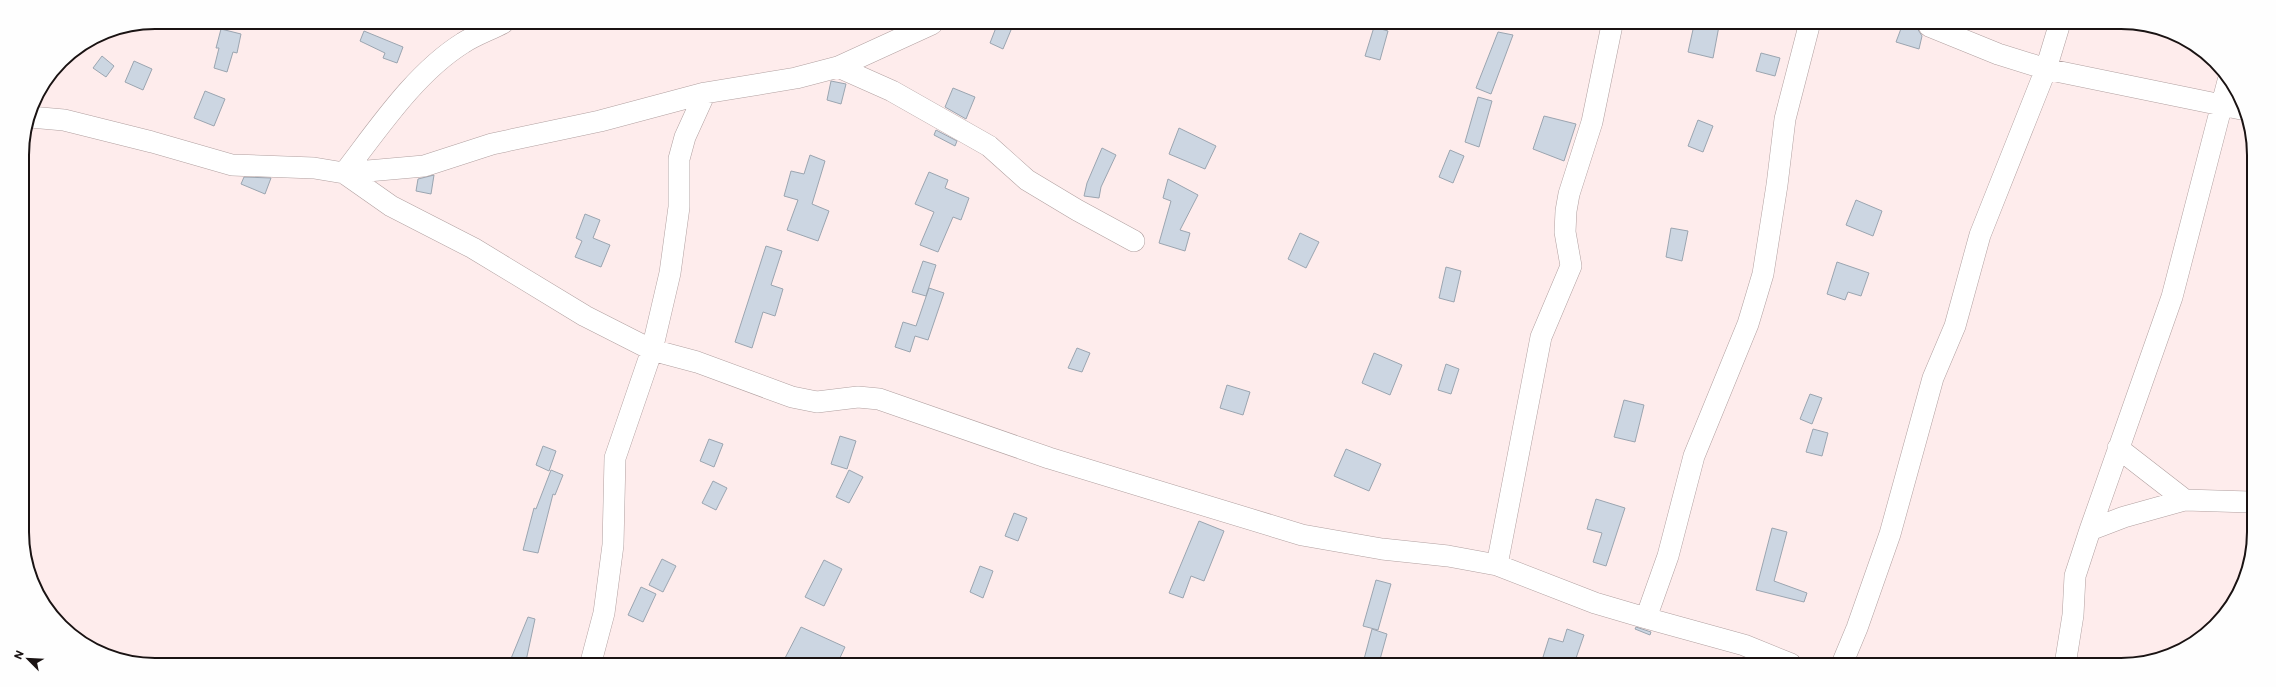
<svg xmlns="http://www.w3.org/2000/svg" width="2276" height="687" font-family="Commissioner,sans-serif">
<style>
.building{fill:#ccd6e2;stroke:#9ba5b0}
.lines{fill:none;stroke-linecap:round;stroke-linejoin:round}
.minor-casing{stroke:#b1a0a0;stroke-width:22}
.minor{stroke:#fff;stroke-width:21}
.rim{fill:none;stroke:#1a1313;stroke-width:2}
</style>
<rect width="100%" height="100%" fill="#feecec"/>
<path class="building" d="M997 25 1011 30 1003 49 990 43Z
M1694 25 1719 26 1713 58 1688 52Z
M1902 26 1917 28 1922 36 1919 49 1896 42Z
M1374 27 1388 31 1380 60 1365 56Z
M221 29 241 34 237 53 233 52 227 72 214 68 219 48H216Z
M364 31 403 47 397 63 383 58 385 53 360 41Z
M1498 32 1513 35 1491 94 1476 88Z
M1761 53 1780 58 1775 76 1756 71Z
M102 56 114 66 106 77 93 68Z
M134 61 152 69 143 90 125 82Z
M831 81 846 84 841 104 827 100Z
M953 88 975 97 966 119 945 107Z
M205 91 225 99 214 126 194 118Z
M1478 97 1492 101 1479 147 1465 142Z
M1544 116 1576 124 1564 161 1533 149Z
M1698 120 1713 126 1703 152 1688 146Z
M1179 128 1216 146 1205 169 1169 154Z
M936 130 957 141 955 146 934 135Z
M1102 148 1116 155 1101 187 1099 198 1084 196 1087 183Z
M1450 150 1464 156 1453 183 1439 177Z
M810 155 825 161 812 204 829 211 818 241 787 230 798 200 784 196 791 171 804 174Z
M929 172 948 180 945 188 969 198 961 220 953 217 938 252 920 245 934 212 915 204Z
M434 175 431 194 416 191 418 179Z
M244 177 271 178 265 194 241 184Z
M1168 179 1198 195 1180 230 1190 233 1185 251 1159 243 1171 201 1163 198Z
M1856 200 1882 211 1873 236 1846 225Z
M585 214 600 220 593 238 610 245 601 267 575 257 582 241 576 238Z
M1671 228 1688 231 1682 261 1666 257Z
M1300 233 1319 242 1306 268 1288 259Z
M766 246 782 251 771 285 783 289 775 316 763 312 752 348 735 342Z
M923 261 936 265 926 296 912 292Z
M1837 262 1869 273 1861 296 1848 292 1845 300 1827 294Z
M1446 267 1461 271 1454 302 1439 298Z
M929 288 944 293 928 340 915 336 910 352 895 347 903 322 916 326Z
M1077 348 1090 353 1082 372 1068 368Z
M1374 353 1402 365 1390 395 1362 383Z
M1446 364 1459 369 1451 394 1438 390Z
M1227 385 1250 392 1243 415 1220 408Z
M1810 394 1822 398 1812 424 1800 419Z
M1624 400 1644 405 1635 442 1614 437Z
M1813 429 1828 433 1822 456 1806 452Z
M840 436 856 441 847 469 831 464Z
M709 439 723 444 714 467 700 461Z
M543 446 556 451 549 471 536 465Z
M1346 449 1381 464 1369 491 1334 476Z
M551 470 563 475 555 495 553 494 538 553 523 550 534 508 536 509Z
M849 470 863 477 849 503 836 497Z
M713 481 727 488 716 510 702 503Z
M1596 499 1625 508 1606 566 1593 562 1602 533 1587 529Z
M1014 513 1027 518 1018 541 1005 536Z
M1199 521 1224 531 1204 581 1191 576 1183 598 1169 593Z
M1772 528 1787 532 1774 581 1807 593 1804 602 1756 590Z
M662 559 676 566 663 592 649 585Z
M824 560 842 569 824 606 805 597Z
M980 566 993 571 983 598 970 592Z
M1376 580 1391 584 1378 630 1363 626Z
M641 587 656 594 643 622 628 615Z
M528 617 535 619 526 661H510Z
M801 627 845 647 838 662H783Z
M1636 627 1651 632 1650 635 1635 629Z
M1372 629 1387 634 1379 663H1363Z
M1567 629 1584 635 1574 664H1563L1543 657 1549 638 1563 642Z"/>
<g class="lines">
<g class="minor-casing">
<path id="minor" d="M503 23C490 30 475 35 463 43 415 73 378 129 344 173L391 206 473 248 585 316 652 350 697 362 792 397 817 402 858 397 879 399 1049 458 1302 535 1382 549 1448 556 1497 565 1595 603 1646 618 1668 556 1694 456 1748 324 1763 274 1777 185 1785 119 1809 26
M1929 26 1998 54 2046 69 2241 109
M838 67 892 91 989 146 1027 180 1077 210 1134 241
M30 117 64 120 152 142 232 165 314 168 344 173 379 170 424 166 492 144 600 121 705 93 796 78 838 67 932 24
M2118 448 2185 500
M2090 530 2172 297 2228 81
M1497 565 1541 337 1571 266 1565 232 1566 211 1569 194 1592 122 1612 25
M1646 618 1744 645 1791 664
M591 662 604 613 613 545 615 458 652 350 670 273 679 207V159L685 137 705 93
M1842 664 1857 628 1890 534 1933 378 1955 326 1980 235 2046 69 2059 26
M2065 665 2073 615 2075 576 2090 530 2124 517 2185 500 2250 502"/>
</g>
<use href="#minor" class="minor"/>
</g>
<path d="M0 0H2276V687H0ZM155 29H2121A126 126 0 0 1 2247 155V532A126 126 0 0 1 2121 658H155A126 126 0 0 1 29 532V155A126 126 0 0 1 155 29Z" fill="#fefefe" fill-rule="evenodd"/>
<path class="rim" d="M155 29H2121A126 126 0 0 1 2247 155V532A126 126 0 0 1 2121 658H155A126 126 0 0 1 29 532V155A126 126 0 0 1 155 29Z"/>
<g transform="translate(28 659) rotate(294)" stroke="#fefefe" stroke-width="3" paint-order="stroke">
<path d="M0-3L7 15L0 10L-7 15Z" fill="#1a1313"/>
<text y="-6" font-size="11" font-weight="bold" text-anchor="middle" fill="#1a1313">N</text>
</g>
</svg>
